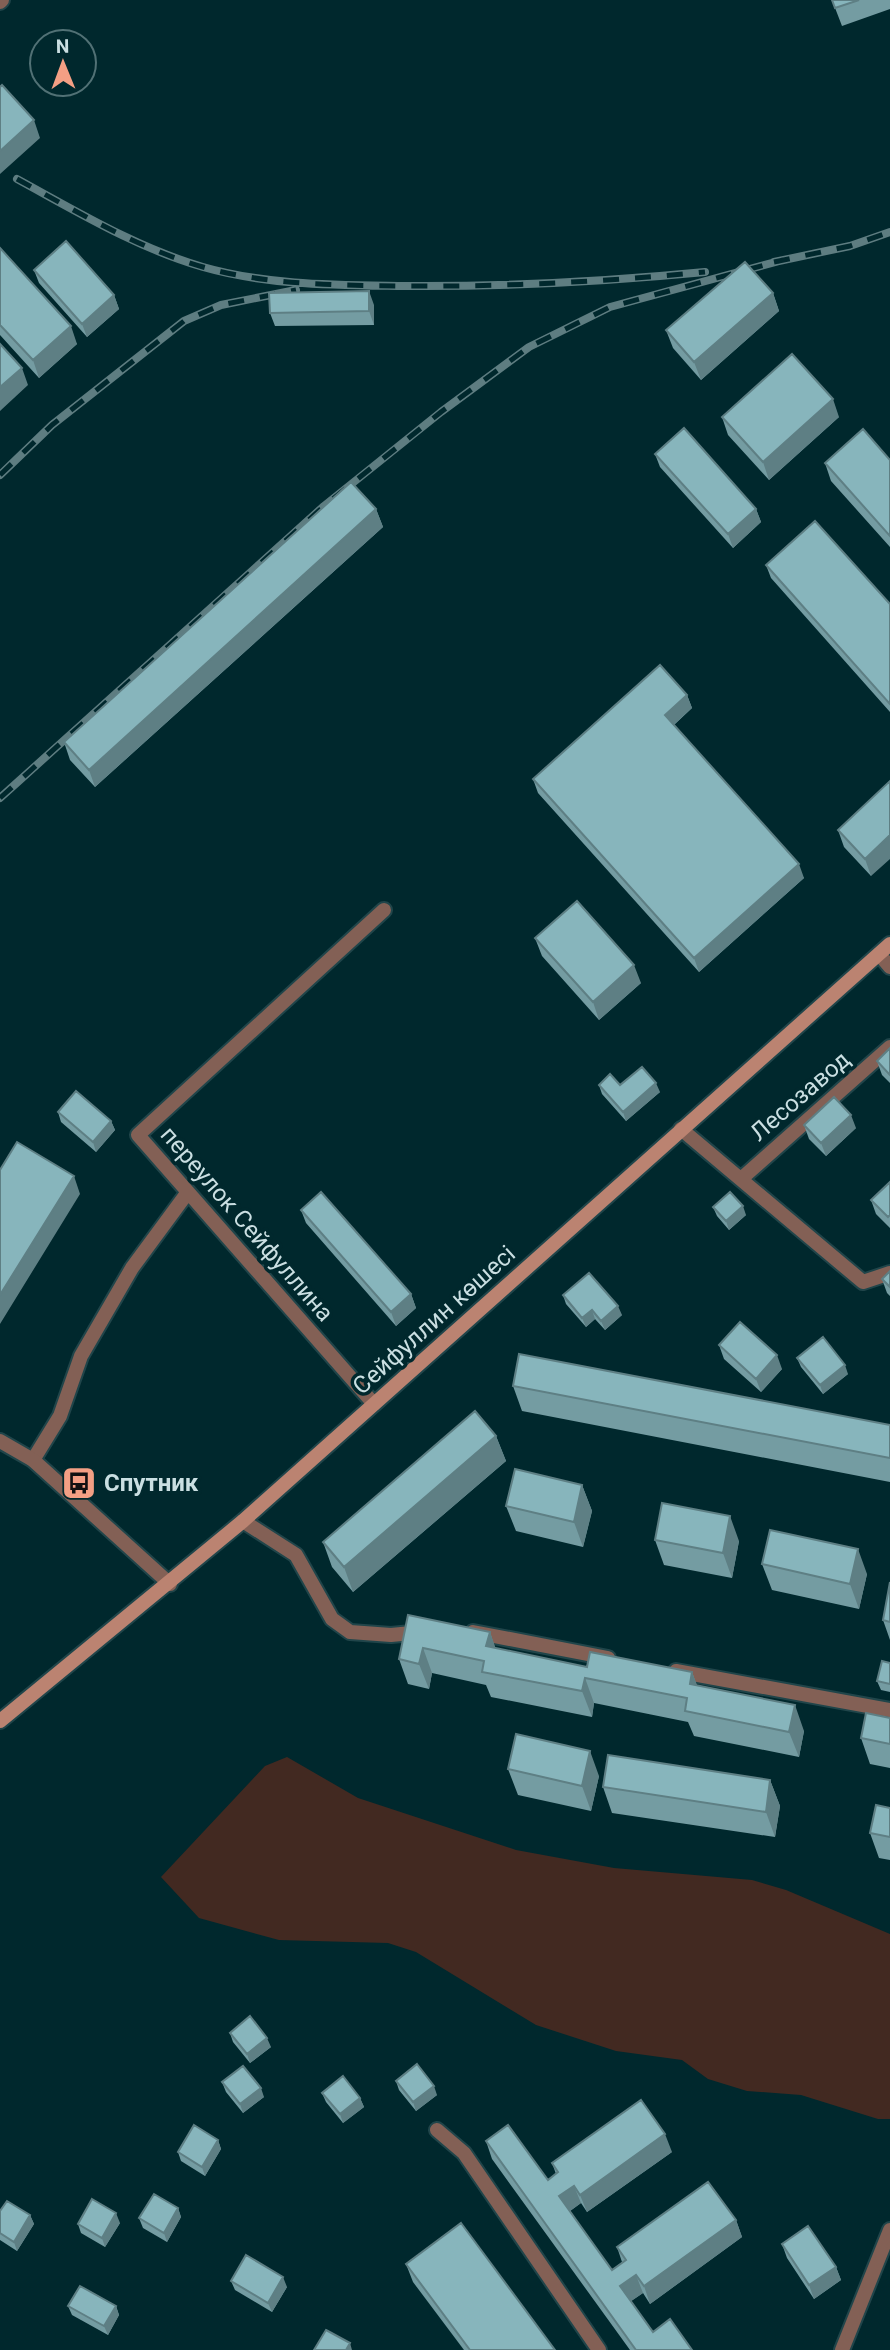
<svg xmlns="http://www.w3.org/2000/svg" width="890" height="2350" font-family="Roboto,sans-serif">
<style>
.green{fill:#422921}
.lines{fill:none;stroke-linecap:round;stroke-linejoin:round}
.minor-casing{stroke:#20454a;stroke-width:18}
.tertiary-casing{stroke:#20454a;stroke-width:18}
.secondary-casing{stroke:#20454a;stroke-width:18}
.minor{stroke:#836055;stroke-width:14}
.tertiary{stroke:#836055;stroke-width:14}
.secondary{stroke:#bb8371;stroke-width:14}
.rail-casing{stroke:#5e7d81;stroke-width:8}
.rail{stroke:#00282d;stroke-width:5;stroke-dasharray:16;stroke-linecap:butt}
.wall{fill:#749ca2}
.shaded-wall{fill:#5e7f84}
.building{fill:#87b5bc;stroke:#5e7f84;stroke-width:2}
.labels{text-anchor:middle;stroke-width:7;stroke-linejoin:round;paint-order:stroke}
.street-label{font-size:24px;fill:#cadfe2;stroke:#00282d}
.poi-label{font-size:24px;font-weight:bold;fill:#cadfe2;stroke:#00282d;text-anchor:start}
</style>
<rect width="100%" height="100%" fill="#00282d"/>
<path class="green" d="M287 1757 358 1798 516 1850 614 1868 752 1880 786 1890 890 1934V2119H878L801 2095 747 2091 708 2079 682 2060 616 2051 536 2025 416 1952 388 1943 279 1940 199 1918 161 1877 265 1766Z"/>
<g class="lines">
<g class="minor-casing">
<path id="minor" d="M879 954 890 967
M681 1129 863 1282 890 1273
M741 1179 890 1047
M374 1404 138 1135 384 910
M33 1460 60 1416 81 1356 132 1268 188 1192
M243 1521 296 1555 332 1619 350 1632 391 1635 422 1632
M473 1632 608 1658
M676 1671 890 1710
M437 2130 464 2153 599 2350
M842 2350 890 2230"/>
</g>
<g class="tertiary-casing">
<path id="tertiary" d="M0 2 2 0
M0 1441 33 1460 170 1584"/>
</g>
<g class="secondary-casing">
<path id="secondary" d="M0 1721 243 1521 890 944"/>
</g>
<use href="#minor" class="minor"/>
<use href="#tertiary" class="tertiary"/>
<use href="#secondary" class="secondary"/>
<g class="rail-casing">
<path id="rail" d="M17 179C76 211 137 248 203 267 266 285 333 285 398 286 501 287 601 282 705 272
M774 262 850 246 890 232
M0 475 52 425 184 321 221 305 296 290
M0 798 324 506 441 412 529 347 610 307 783 260"/>
</g>
<use href="#rail" class="rail"/>
</g>
<path class="wall" d="M832 0H890V9L842 26Z
M0 248 77 344 39 378 0 335Z
M34 270 114 295 119 309 87 337 39 283Z
M773 293 779 311 701 380 673 348 666 330Z
M374 305V325L275 326 270 313Z
M722 417H839L769 480 728 435Z
M655 454 756 509 761 522 733 548 660 467Z
M890 460V547L831 481 825 463Z
M376 509 383 527 95 787 70 760 64 742Z
M766 565 890 604V712L771 578Z
M687 695 692 708 674 725 804 878 699 972 538 793 533 779Z
M890 781 871 876 844 847 838 830Z
M535 938 641 983 599 1020 542 956Z
M890 1048V1083L882 1075 877 1061Z
M599 1085H620L660 1092 626 1121 602 1094Z
M58 1112 111 1121 115 1130 96 1152 61 1122Z
M804 1125 856 1128 826 1156 809 1139Z
M890 1182V1228L876 1214 871 1200Z
M713 1207 746 1215 729 1230 717 1216Z
M301 1210 411 1294 416 1308 396 1326 306 1223Z
M890 1271V1296L887 1293 882 1279Z
M563 1295 622 1315 605 1330 595 1319 586 1327 566 1304Z
M719 1345 782 1369 761 1392 724 1359Z
M797 1358 848 1374 823 1394 801 1367Z
M513 1386 890 1425V1482L522 1411Z
M496 1436 506 1461 353 1592 332 1567 323 1542Z
M582 1485 592 1511 583 1547 516 1531 506 1506Z
M655 1540 739 1541 732 1578 664 1565Z
M762 1564 867 1574 859 1609 772 1590Z
M890 1582V1640L883 1620Z
M408 1615 490 1632 495 1648 587 1667 692 1672 697 1686 804 1731 799 1757 694 1736 688 1722 594 1703 592 1717 491 1697 486 1685 432 1673 429 1689 408 1684 399 1659Z
M890 1663V1692L881 1690 877 1681Z
M890 1718V1768L870 1764 861 1738Z
M508 1769 599 1776 591 1811 518 1795Z
M770 1780 780 1806 775 1837 612 1813 603 1787Z
M890 1808V1860L879 1858 870 1833Z
M230 2033 271 2047 250 2063 233 2042Z
M396 2081 437 2095 416 2111 399 2090Z
M222 2082 264 2097 243 2113 226 2092Z
M322 2093 360 2098 364 2107 343 2123 326 2102Z
M218 2140 221 2149 205 2176 181 2161 178 2152Z
M486 2141 548 2180 556 2174 552 2163 672 2152 587 2212 581 2203 570 2211 612 2270 622 2262 617 2247 736 2220 742 2237 650 2304 643 2293 631 2301 653 2332 692 2350H630L492 2159Z
M178 2208 181 2217 167 2242 143 2228 139 2218Z
M0 2211 30 2215 34 2224 17 2251 0 2240Z
M120 2223 105 2247 81 2233 78 2224Z
M782 2244 836 2267 841 2280 814 2299 787 2258Z
M406 2264 555 2350H464L413 2282Z
M231 2281 287 2287 272 2312 235 2290Z
M68 2306H116L119 2315 108 2335 72 2315Z"/>
<path class="shaded-wall" d="M34 120 40 138 0 174V151Z
M369 291 374 305V325L369 311Z
M773 293 779 311 701 380 694 362Z
M114 295 119 309 87 337 82 324Z
M71 326 77 344 39 378 33 360Z
M22 368 28 385 0 411V387Z
M833 399 839 417 769 480 763 462Z
M376 509 383 527 95 787 89 770Z
M756 509 761 522 733 548 728 534Z
M687 695 692 708 670 728 665 715Z
M890 835V859L871 876 865 859Z
M799 864 804 878 699 972 694 958Z
M634 965 641 983 599 1020 593 1002Z
M656 1083 660 1092 626 1121 623 1112Z
M851 1115 856 1128 826 1156 821 1143Z
M111 1121 115 1130 96 1152 93 1142Z
M74 1176 80 1194 0 1324V1295Z
M743 1206 746 1215 729 1230 726 1221Z
M411 1294 416 1308 396 1326 391 1312Z
M618 1306 622 1315 605 1330 601 1321Z
M592 1310 595 1319 586 1327 582 1318Z
M777 1355 782 1369 761 1392 756 1379Z
M845 1365 848 1374 823 1394 820 1385Z
M496 1436 506 1461 353 1592 344 1567Z
M582 1485 592 1511 583 1547 574 1522Z
M730 1516 739 1541 732 1578 723 1553Z
M858 1549 867 1574 859 1609 850 1584Z
M490 1632 499 1658 486 1646Z
M423 1648 432 1673 429 1689 419 1664Z
M692 1672 702 1698 690 1684Z
M585 1678 594 1703 592 1717 582 1691Z
M795 1705 804 1731 799 1757 789 1732Z
M590 1751 599 1776 591 1811 582 1786Z
M770 1780 780 1806 775 1837 766 1812Z
M267 2038 271 2047 250 2063 247 2054Z
M434 2086 437 2095 416 2111 413 2102Z
M261 2088 264 2097 243 2113 240 2104Z
M360 2098 364 2107 343 2123 340 2114Z
M665 2134 672 2152 587 2212 580 2195Z
M218 2140 221 2149 205 2176 202 2167Z
M574 2186 581 2203 566 2214 559 2196Z
M178 2208 181 2217 167 2242 164 2233Z
M116 2213 120 2223 105 2247 102 2238Z
M30 2215 34 2224 17 2251 14 2242Z
M736 2220 742 2237 650 2304 644 2286Z
M836 2267 841 2280 814 2299 809 2285Z
M636 2275 643 2293 627 2304 620 2286Z
M283 2277 287 2287 272 2312 268 2303Z
M116 2306 119 2315 108 2335 104 2326Z
M350 2343 352 2350H346Z"/>
<path class="building" d="M832 0H859L835 8Z
M2 85 34 120 0 151V87Z
M66 241 114 295 82 324 34 270Z
M0 248 71 326 33 360 0 325Z
M745 262 773 293 694 362 666 330Z
M369 291V311L270 313 269 293Z
M0 344 22 368 0 387Z
M792 354 833 399 763 462 722 417Z
M684 428 756 509 728 534 655 454Z
M863 429 890 460V536L825 463Z
M351 482 376 509 89 770 64 742Z
M815 521 890 604V704L766 565Z
M660 665 687 695 665 715 799 864 694 958 533 779Z
M890 781V835L865 859 838 830Z
M577 901 634 965 593 1002 535 938Z
M890 1048V1075L877 1061Z
M642 1067 656 1083 623 1112 599 1085 610 1074 620 1085Z
M76 1091 111 1121 93 1142 58 1112Z
M834 1097 851 1115 821 1143 804 1125Z
M17 1142 74 1176 0 1295V1170Z
M890 1182V1215L888 1217 871 1200Z
M321 1192 411 1294 391 1312 301 1210Z
M730 1192 743 1206 726 1221 713 1207Z
M890 1271V1287L882 1279Z
M589 1273 618 1306 601 1321 592 1310 582 1318 563 1295Z
M740 1322 777 1355 756 1379 719 1345Z
M823 1337 845 1365 820 1385 797 1358Z
M519 1354 890 1425V1458L513 1386Z
M475 1411 496 1436 344 1567 323 1542Z
M515 1469 582 1485 574 1522 506 1506Z
M662 1503 730 1516 723 1553 655 1540Z
M770 1530 858 1549 850 1584 762 1564Z
M890 1582V1622L883 1620Z
M408 1615 490 1632 486 1646 587 1667 590 1652 692 1672 690 1684 795 1705 789 1732 685 1711 687 1698 585 1678 582 1691 482 1672 484 1661 423 1648 419 1664 399 1659Z
M882 1661 890 1663V1684L877 1681Z
M866 1713 890 1718V1744L861 1738Z
M516 1734 590 1751 582 1786 508 1769Z
M608 1755 770 1780 766 1812 603 1787Z
M876 1805 890 1808V1837L870 1833Z
M250 2016 267 2038 247 2054 230 2033Z
M417 2064 434 2086 413 2102 396 2081Z
M243 2066 261 2088 240 2104 222 2082Z
M343 2076 360 2098 340 2114 322 2093Z
M641 2100 665 2134 580 2195 574 2186 559 2196 612 2270 626 2260 617 2247 708 2182 736 2220 644 2286 636 2275 620 2286 653 2332 670 2319 692 2350H636L486 2141 508 2125 548 2180 558 2172 552 2163Z
M194 2125 218 2140 202 2167 178 2152Z
M154 2194 178 2208 164 2233 139 2218Z
M92 2199 116 2213 102 2238 78 2224Z
M7 2201 30 2215 14 2242 0 2233V2211Z
M461 2223 555 2350H470L406 2264Z
M808 2226 836 2267 809 2285 782 2244Z
M246 2255 283 2277 268 2303 231 2281Z
M80 2286 116 2306 104 2326 68 2306Z
M326 2330 350 2343 346 2350H314Z"/>
<defs>
<g id="bus-square" transform="scale(1.75)"><rect x="-9" y="-9" width="18" height="18" rx="4" fill="#f39f84" stroke="#00282d"/><path d="M-5-6H5V4H4V6H2V4H-2V6H-4V4H-5ZM-3.5-4V0h7V-4ZM-3.5 1.2v1.5H-2V1.2ZM2 1.2v1.5H3.5V1.2Z" fill="#111"/></g>
</defs>
<g fill-rule="evenodd">
<use href="#bus-square" x="79" y="1483"/>
</g>
<g class="labels">
<g class="street-label">
<text transform="translate(800 1096) rotate(-41)" y="8">Лесозавод</text>
<text transform="translate(247 1224) rotate(49)" y="8">переулок Сейфуллина</text>
<text transform="translate(434 1320) rotate(-42)" y="8">Сейфуллин көшесі</text>
</g>
<g class="poi-label">
<text x="104" y="1491">Спутник</text>
</g>
</g>
<g transform="translate(63 63) rotate(359)"><circle r="33" fill="#00282d" stroke="#517175" stroke-width="2"/>
<path d="M0-5L12 26L0 18L-12 26Z" fill="#f39f84"/>
<text y="-10" font-size="19" font-weight="bold" text-anchor="middle" fill="#cadfe2">N</text>
</g>
</svg>
